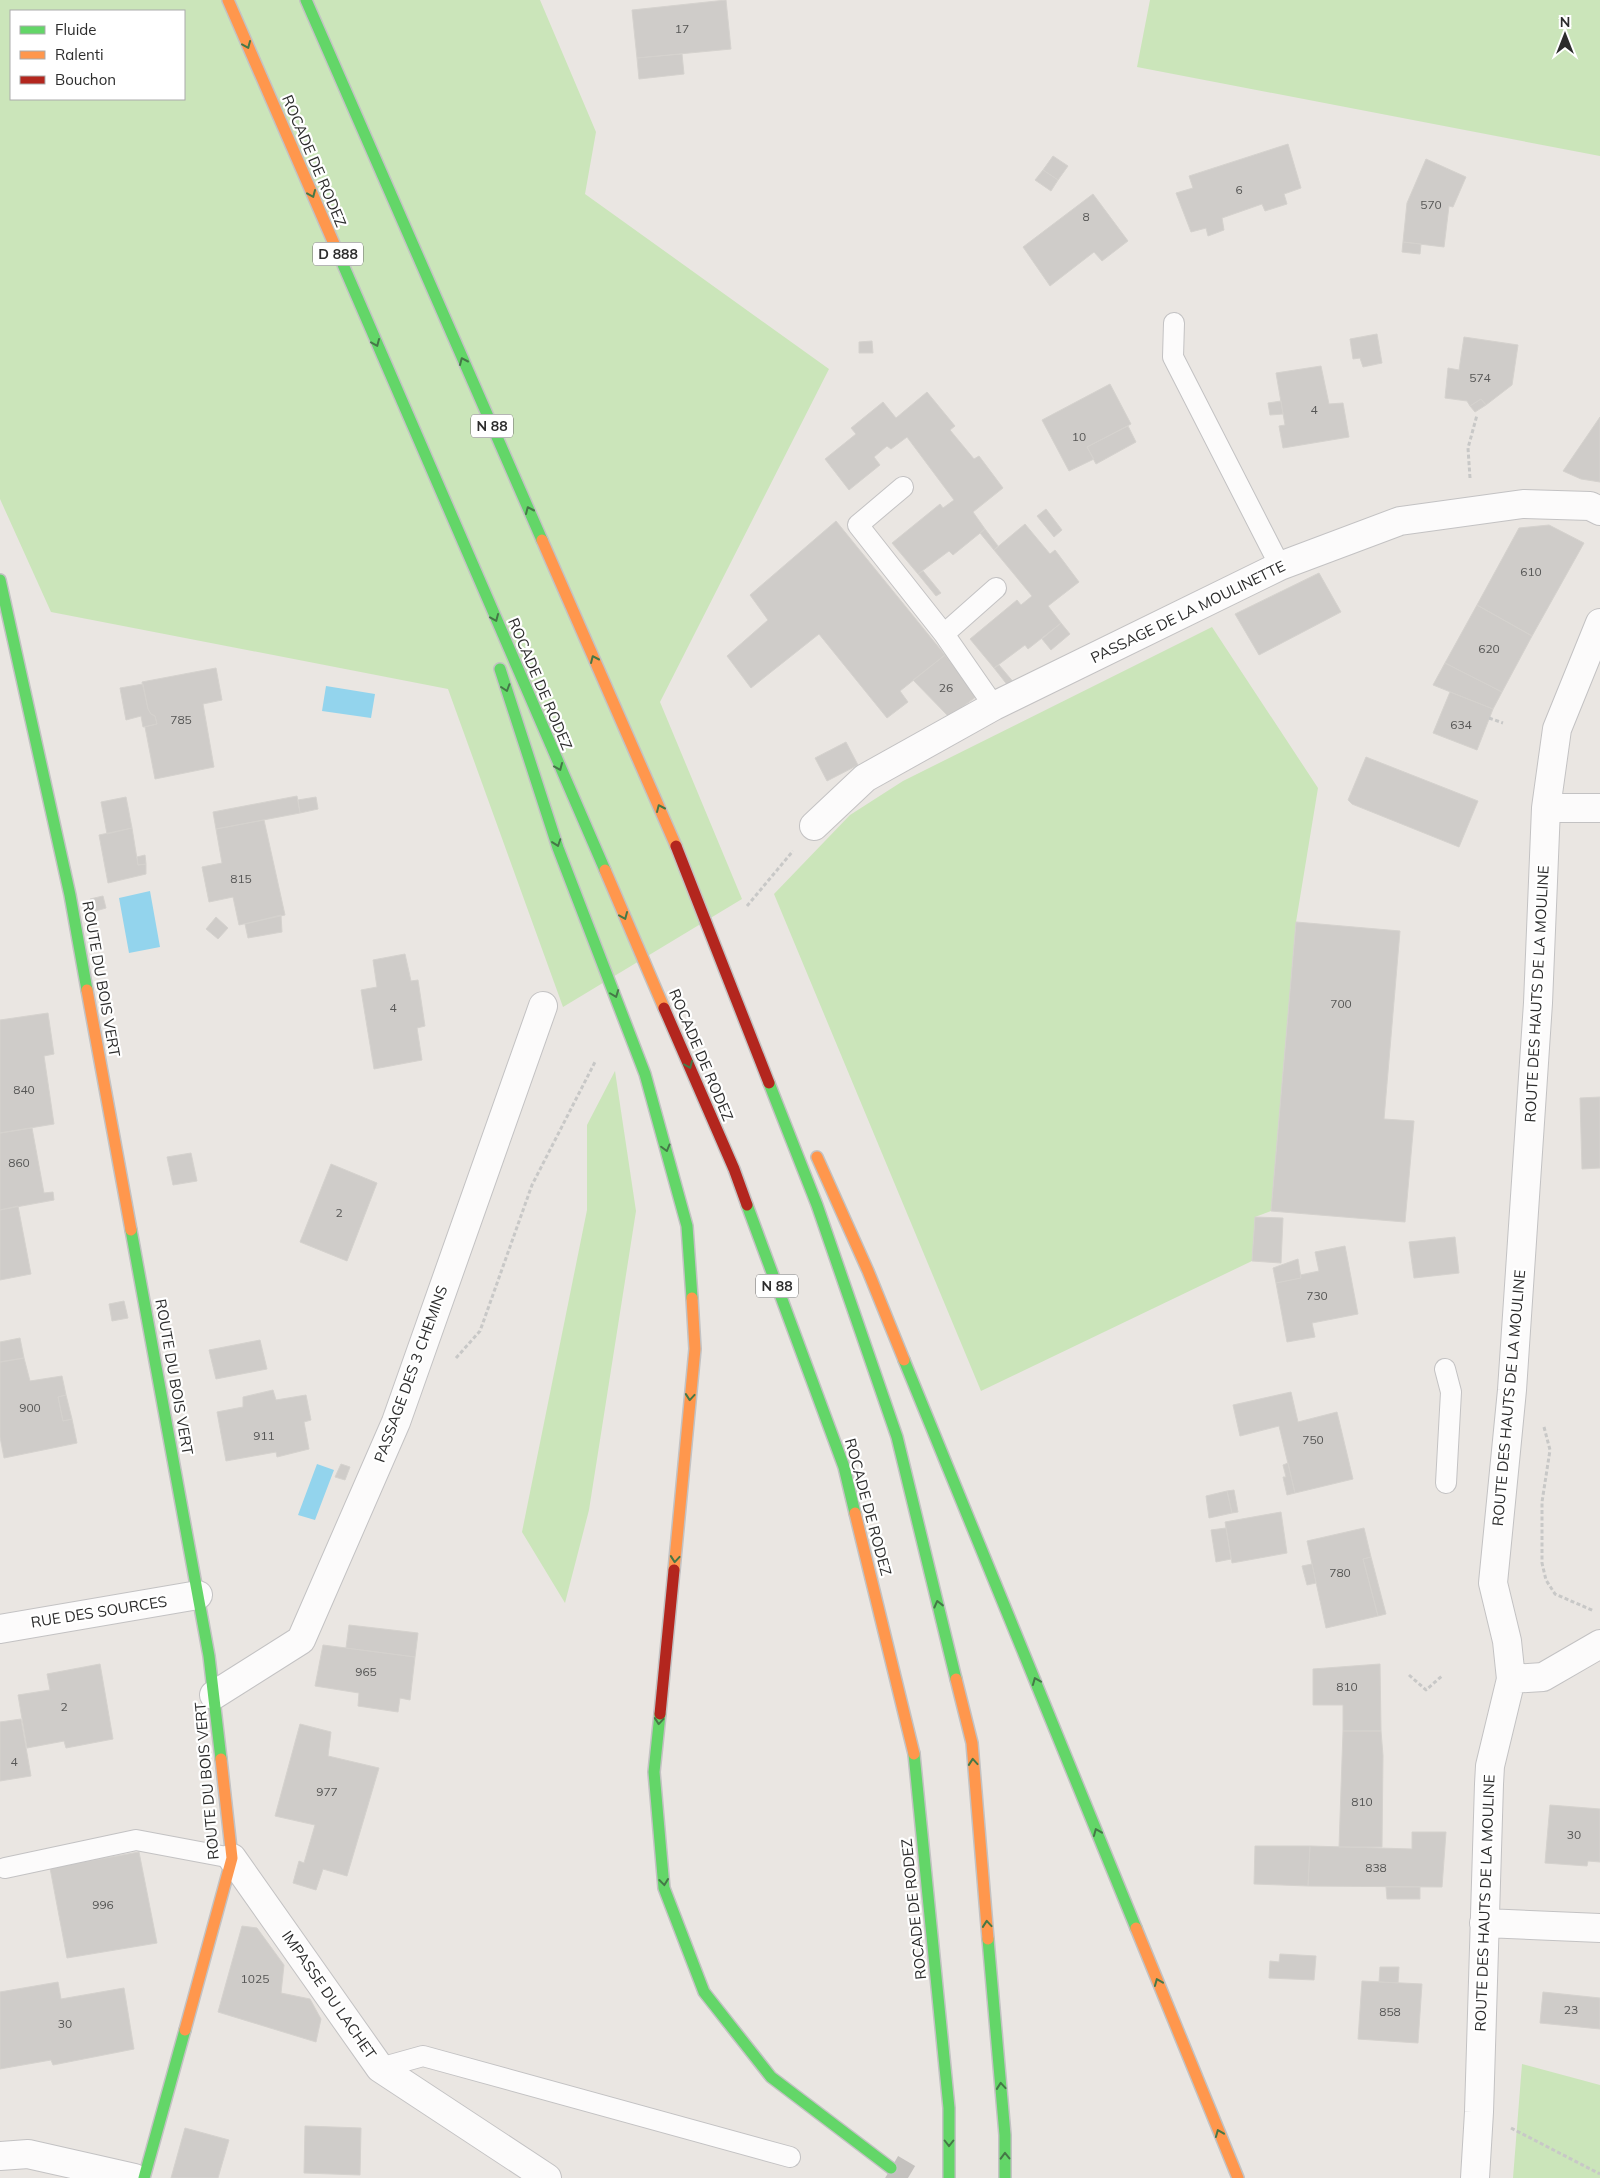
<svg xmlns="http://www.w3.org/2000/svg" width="1600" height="2178" font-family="Mulish,sans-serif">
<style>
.green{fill:#cbe5ba;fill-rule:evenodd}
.water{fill:#93d4ed}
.building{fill:#cfccc9;stroke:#d5d2ce}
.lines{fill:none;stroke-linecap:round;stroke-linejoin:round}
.highway-tunnel{stroke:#c4c1be;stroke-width:28;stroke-dasharray:28 14;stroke-linecap:butt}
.lane-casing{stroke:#c3c2c3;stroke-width:22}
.street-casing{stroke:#c3c2c3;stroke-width:30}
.fast-casing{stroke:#c3c2c3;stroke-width:14}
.slow-casing{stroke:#c3c2c3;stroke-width:14}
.jam-casing{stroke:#c3c2c3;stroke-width:14}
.path{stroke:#c8c8c7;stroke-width:3;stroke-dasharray:4 2.5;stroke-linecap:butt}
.lane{stroke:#fcfbfb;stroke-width:20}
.street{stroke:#fcfbfb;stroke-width:28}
.fast{stroke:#63d668;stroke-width:11}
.slow{stroke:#ff974d;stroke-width:11}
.jam{stroke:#b3261e;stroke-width:11}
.oneway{stroke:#457847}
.labels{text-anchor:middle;stroke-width:4.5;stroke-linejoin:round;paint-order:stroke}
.number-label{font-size:12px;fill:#565655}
.shield{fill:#fff;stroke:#6b6b6b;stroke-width:1}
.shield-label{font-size:14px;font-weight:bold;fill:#2c2c2c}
.street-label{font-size:15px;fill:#2c2c2c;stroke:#fff}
</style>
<rect width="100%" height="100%" fill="#eae6e2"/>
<path class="green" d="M0 0H540L596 132 585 194 829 369 660 702 742 899 563 1007 448 689 51 612 0 499ZM11 11H184V99H11Z
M1150 0H1600V156L1137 67Z
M1212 627 1318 788 1296 922 1271 1211 1255 1217 1252 1261 981 1391 774 894 850 815 903 781Z
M615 1071 636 1211 589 1510 565 1603 522 1532 587 1210V1125Z
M1522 2064 1600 2085V2178H1513Z"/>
<path class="water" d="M326 686 375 694 371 718 322 711Z
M150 891 160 947 129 953 119 898Z
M317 1464 334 1470 315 1520 298 1515Z"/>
<path class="building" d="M726 0 731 49 637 58 632 10Z
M682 54 684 74 639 79 637 58Z
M1288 144 1301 188 1284 194 1287 204 1265 211 1262 204 1222 218 1224 230 1208 236 1206 228 1191 232 1176 193 1193 188 1189 176Z
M1053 156 1068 166 1058 180 1043 170Z
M1426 159 1466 177 1453 207 1449 206 1444 247 1403 242 1407 203Z
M1043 170 1058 180 1051 191 1035 180Z
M1093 194 1128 241 1102 261 1094 252 1050 286 1023 247Z
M1403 242 1421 244 1420 254 1402 252Z
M1377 334 1382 363 1363 367 1360 358 1353 359 1350 339Z
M1464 337 1518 345 1512 385 1486 405 1481 399 1470 406 1467 401 1445 398 1448 368 1459 370Z
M872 341 873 353H859V342Z
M1321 366 1329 404 1343 403 1349 437 1283 448 1279 426 1285 425 1276 373Z
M1110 384 1131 424 1087 447 1094 459 1069 471 1042 420Z
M927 392 955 426 950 430 974 459 979 456 1003 488 973 512 985 529 953 555 949 551 918 574 892 543 940 504 943 508 954 500 907 437 891 449 887 446 874 457 880 465 849 490 825 459 856 434 851 428 883 402 896 418Z
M1481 399 1486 405 1475 412 1470 406Z
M1281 401 1283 414 1270 415 1268 403Z
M1600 417V482L1581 479 1563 471Z
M1128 426 1136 442 1096 464 1087 447Z
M1046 509 1062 530 1054 537 1037 516Z
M836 521 945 655 900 691 908 702 887 718 819 634 751 688 727 656 768 620 750 595Z
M1025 524 1050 554 1055 550 1079 582 1048 606 1061 623 1028 649 1025 645 994 668 970 639 1017 600 1021 605 1032 596 994 550Z
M1549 525 1584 543 1532 636 1477 605 1519 528Z
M985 529 998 546 994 550 980 533Z
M923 571 941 593 936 596 918 574Z
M1319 573 1341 612 1259 655 1235 614Z
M1477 605 1532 636 1502 692 1445 663Z
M1061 623 1070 634 1051 650 1042 639Z
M945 655 977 696 949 717 913 680Z
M1445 663 1502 692 1493 709 1433 685Z
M999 665 1015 684 1009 687 994 668Z
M216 668 222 700 203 704 214 767 155 779 145 727 157 724 155 716 151 714 148 709 142 682Z
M143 684 148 709 151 714 155 716 157 724 143 727 141 716 126 720 120 688Z
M1450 692 1493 709 1477 750 1433 733Z
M846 742 858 765 827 781 815 758Z
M1366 757 1478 801 1459 847 1352 804 1348 800Z
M297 796 300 813 216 829 213 812Z
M126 797 132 828 107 834 101 802Z
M316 797 318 809 300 813 298 800Z
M264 820 285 915 239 925 233 897 209 902 202 867 222 863 216 829Z
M132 828 138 865 146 864V874L108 883 99 835Z
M145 855 146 864 138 865 137 857Z
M103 896 106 908 92 912 90 899Z
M281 915 282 932 248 938 245 924Z
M216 917 228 928 218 939 206 929Z
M1296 922 1400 931 1384 1119 1414 1121 1405 1222 1271 1211Z
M405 954 411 981 418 980 425 1026 417 1028 422 1060 374 1069 361 990 377 987 373 960Z
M48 1013 54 1054 44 1056 54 1124 0 1133V1020Z
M1600 1097V1168L1582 1169 1580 1098Z
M32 1128 44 1193 53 1192 54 1200 0 1210V1133Z
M191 1153 197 1181 173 1185 167 1157Z
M331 1164 377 1183 347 1261 300 1242Z
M18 1206 31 1274 0 1280V1210Z
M1255 1217 1283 1218 1281 1263 1252 1261Z
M1455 1237 1459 1273 1414 1278 1409 1242Z
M1345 1246 1358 1314 1312 1323 1315 1337 1287 1342 1276 1283 1301 1278 1300 1275 1319 1271 1315 1252Z
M1298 1259 1301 1278 1276 1283 1273 1268Z
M124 1301 128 1318 112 1321 109 1304Z
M20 1338 24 1358 0 1362V1342Z
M260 1340 267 1369 216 1379 209 1350Z
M24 1358 30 1381 62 1376 66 1395 58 1397 63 1421 72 1419 77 1443 4 1458 0 1437V1362Z
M273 1390 276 1400 306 1395 311 1420 304 1422 309 1449 277 1457 276 1452 226 1461 217 1412 243 1407V1397Z
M1291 1392 1298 1422 1337 1412 1353 1479 1295 1493 1279 1426 1240 1436 1233 1405Z
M66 1395 72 1419 63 1421 58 1397Z
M1288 1463 1295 1493 1287 1495 1283 1477H1286L1283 1465Z
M341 1464 350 1467 345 1480 335 1477Z
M1234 1490 1238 1512 1232 1513 1227 1491Z
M1227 1491 1232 1513 1209 1518 1206 1496Z
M1281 1512 1287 1553 1232 1563 1225 1522Z
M1226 1528 1231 1559 1216 1562 1211 1530Z
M1364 1528 1371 1557 1363 1559 1378 1616 1326 1628 1307 1541Z
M1371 1557 1386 1614 1378 1616 1363 1559Z
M1312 1564 1316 1583 1307 1585 1302 1566Z
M349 1625 418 1633 415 1657 346 1648Z
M323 1645 415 1657 410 1700 400 1698 398 1712 358 1706 359 1693 315 1686Z
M100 1664 113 1739 66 1748 64 1741 27 1748 18 1695 50 1690 47 1674Z
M1380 1664 1381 1731H1343V1705H1313V1669Z
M21 1719 31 1776 0 1781V1722Z
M300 1724 331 1732 328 1756 379 1768 347 1876 323 1869 316 1890 293 1883 299 1861 304 1863 315 1825 275 1816Z
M1343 1731H1381L1383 1756 1382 1847H1339Z
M1550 1805 1600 1809V1862L1588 1861 1587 1866 1545 1863Z
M1412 1832H1446L1442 1887 1308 1886 1310 1846 1412 1849Z
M1255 1846H1310L1308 1886 1254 1884Z
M139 1852 157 1943 67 1958 50 1868Z
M1386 1887H1420V1899H1387Z
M242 1926 257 1928 284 1965 281 1993 310 1999 321 2019 316 2042 218 2012Z
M1280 1954 1316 1956 1314 1980 1269 1978 1270 1961 1279 1962Z
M1380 1967H1399L1398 1983 1379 1982Z
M1362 1981 1422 1984 1418 2043 1358 2039Z
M58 1982 61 1999 124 1988 134 2049 53 2065 51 2060 0 2069V1992Z
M1543 1992 1600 1998V2029L1540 2023Z
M305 2126 361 2128 360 2175 304 2173Z
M185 2128 229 2140 218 2178H171Z"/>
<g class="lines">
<path class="highway-tunnel" d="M891 2168 908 2178"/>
<g class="lane-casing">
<path id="lane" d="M1174 323 1173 357 1280 566
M903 487 858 525 944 634 994 706
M944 634 996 588
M1445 1369 1451 1392 1446 1483
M5 1868 136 1840 232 1858
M380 2068 423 2056 790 2157"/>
</g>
<g class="street-casing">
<path id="street" d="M1546 808H1600
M814 826 865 778 994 706 1280 566 1400 521 1523 504 1590 506 1600 511
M0 1629 198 1595
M1511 1679 1543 1677 1600 1644
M214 1695 301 1640 396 1422 543 1006
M232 1858 380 2068 547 2178
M1484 1923 1600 1928
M0 2156 28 2154 134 2178
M1475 2178 1479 2112 1489 1784 1490 1766 1511 1679 1507 1641 1493 1583 1512 1390 1538 1003 1546 808 1557 729 1600 623"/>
</g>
<g class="fast-casing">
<path id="fast" d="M306 0 542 540
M338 253 605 870
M0 580 70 895 87 990
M500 669 558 848 645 1074 687 1226 692 1298
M769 1083 817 1205 897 1437 956 1679
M747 1205 844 1467 855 1513
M131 1230 209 1656 221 1759
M904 1360 1136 1928
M660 1714 654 1772 664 1888 704 1992 771 2077 891 2168
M914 1754 949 2108V2178
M988 1939 1005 2135V2178
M144 2178 185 2030"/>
</g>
<g class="slow-casing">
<path id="slow" d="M228 0 338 253
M542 540 676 846
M605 870 664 1008
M87 990 131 1230
M817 1157 868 1271 904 1360
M855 1513 914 1754
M674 1570 695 1349 692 1298
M956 1679 972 1743 988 1939
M1136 1928 1238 2178
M185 2030 232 1858 221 1759"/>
</g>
<g class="jam-casing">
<path id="jam" d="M676 846 769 1083
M664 1008 734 1169 747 1205
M660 1714 674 1570"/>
</g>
<path class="path" d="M1470 478 1468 448 1477 415
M1489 718 1503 723
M747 906 793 851
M456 1358 480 1331 532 1185 595 1062
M1544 1427 1550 1450 1542 1502V1563L1546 1580 1555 1594 1594 1611
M1409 1675 1426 1690 1443 1675
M1511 2128 1600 2174"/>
<use href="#lane" class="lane"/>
<use href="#street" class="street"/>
<use href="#fast" class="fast"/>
<use href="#slow" class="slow"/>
<use href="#jam" class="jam"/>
</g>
<defs><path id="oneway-chevron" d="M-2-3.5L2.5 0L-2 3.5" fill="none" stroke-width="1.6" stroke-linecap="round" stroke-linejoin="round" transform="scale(1.25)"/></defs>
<g class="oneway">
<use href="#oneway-chevron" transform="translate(247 45) rotate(67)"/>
<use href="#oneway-chevron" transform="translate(312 194) rotate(67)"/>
<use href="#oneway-chevron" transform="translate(376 343) rotate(67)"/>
<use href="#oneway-chevron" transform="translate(463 361) rotate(-114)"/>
<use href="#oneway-chevron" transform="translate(529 510) rotate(-114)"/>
<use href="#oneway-chevron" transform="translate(495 618) rotate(67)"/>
<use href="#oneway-chevron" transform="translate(594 659) rotate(-114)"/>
<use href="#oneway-chevron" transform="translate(506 688) rotate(72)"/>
<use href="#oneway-chevron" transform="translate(559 767) rotate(67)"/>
<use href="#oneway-chevron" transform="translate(660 808) rotate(-114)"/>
<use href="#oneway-chevron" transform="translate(557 843) rotate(71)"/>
<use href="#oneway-chevron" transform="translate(624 916) rotate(67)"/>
<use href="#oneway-chevron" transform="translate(615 994) rotate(69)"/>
<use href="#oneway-chevron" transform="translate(689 1065) rotate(67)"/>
<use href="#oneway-chevron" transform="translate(666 1148) rotate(75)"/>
<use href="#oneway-chevron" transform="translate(690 1397) rotate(95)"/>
<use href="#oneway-chevron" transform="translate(675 1559) rotate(95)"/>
<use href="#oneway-chevron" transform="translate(938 1604) rotate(-104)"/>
<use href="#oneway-chevron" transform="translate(1036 1681) rotate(-112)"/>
<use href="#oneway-chevron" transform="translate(659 1721) rotate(95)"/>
<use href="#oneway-chevron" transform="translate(973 1762) rotate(-95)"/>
<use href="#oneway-chevron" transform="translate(1097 1832) rotate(-112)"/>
<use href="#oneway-chevron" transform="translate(664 1882) rotate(83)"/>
<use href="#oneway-chevron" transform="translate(987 1924) rotate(-95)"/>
<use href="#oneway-chevron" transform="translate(1158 1982) rotate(-112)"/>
<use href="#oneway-chevron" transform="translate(1001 2086) rotate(-95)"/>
<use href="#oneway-chevron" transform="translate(1219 2133) rotate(-112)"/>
<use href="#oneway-chevron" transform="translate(949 2143) rotate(90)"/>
<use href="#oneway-chevron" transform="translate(1005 2156) rotate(-91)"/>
</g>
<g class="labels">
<g class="number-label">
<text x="682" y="33">17</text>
<text x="1239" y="194">6</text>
<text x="1431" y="209">570</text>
<text x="1086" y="221">8</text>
<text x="1480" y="382">574</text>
<text x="1314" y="414">4</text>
<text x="1079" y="441">10</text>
<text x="1531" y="576">610</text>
<text x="1489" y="653">620</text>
<text x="946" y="692">26</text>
<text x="181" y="724">785</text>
<text x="1461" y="729">634</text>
<text x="241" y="883">815</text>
<text x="1341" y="1008">700</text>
<text x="393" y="1012">4</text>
<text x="24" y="1094">840</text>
<text x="19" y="1167">860</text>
<text x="339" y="1217">2</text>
<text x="1317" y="1300">730</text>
<text x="30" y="1412">900</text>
<text x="264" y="1440">911</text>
<text x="1313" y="1444">750</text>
<text x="1340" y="1577">780</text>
<text x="366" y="1676">965</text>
<text x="1347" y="1691">810</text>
<text x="64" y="1711">2</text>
<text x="14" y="1766">4</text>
<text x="327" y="1796">977</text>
<text x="1362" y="1806">810</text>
<text x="1574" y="1839">30</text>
<text x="1376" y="1872">838</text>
<text x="103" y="1909">996</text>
<text x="255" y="1983">1025</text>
<text x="1571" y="2014">23</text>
<text x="1390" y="2016">858</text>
<text x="65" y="2028">30</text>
</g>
<g class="shield">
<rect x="313" y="242.5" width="50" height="23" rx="4"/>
<rect x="471" y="414.5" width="42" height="23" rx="4"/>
<rect x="756" y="1274.5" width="42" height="23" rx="4"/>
</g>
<g class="shield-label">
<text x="338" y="259">D 888</text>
<text x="492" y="431">N 88</text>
<text x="777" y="1291">N 88</text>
</g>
<g class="street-label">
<text transform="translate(314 161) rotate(67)" y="5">ROCADE DE RODEZ</text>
<text transform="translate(1188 612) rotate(-26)" y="5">PASSAGE DE LA MOULINETTE</text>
<text transform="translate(540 684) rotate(67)" y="5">ROCADE DE RODEZ</text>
<text transform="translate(101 979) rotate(80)" y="5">ROUTE DU BOIS VERT</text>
<text transform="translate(1537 994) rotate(-87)" y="5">ROUTE DES HAUTS DE LA MOULINE</text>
<text transform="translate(701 1055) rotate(67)" y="5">ROCADE DE RODEZ</text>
<text transform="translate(411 1374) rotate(-70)" y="5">PASSAGE DES 3 CHEMINS</text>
<text transform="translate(174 1377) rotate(80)" y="5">ROUTE DU BOIS VERT</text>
<text transform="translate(1509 1398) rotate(-85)" y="5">ROUTE DES HAUTS DE LA MOULINE</text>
<text transform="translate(868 1507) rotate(75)" y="5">ROCADE DE RODEZ</text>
<text transform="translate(99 1612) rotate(-9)" y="5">RUE DES SOURCES</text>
<text transform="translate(207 1781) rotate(-95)" y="5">ROUTE DU BOIS VERT</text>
<text transform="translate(1485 1903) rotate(-88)" y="5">ROUTE DES HAUTS DE LA MOULINE</text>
<text transform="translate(914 1909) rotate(-96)" y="5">ROCADE DE RODEZ</text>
<text transform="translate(329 1995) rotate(55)" y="5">IMPASSE DU LACHET</text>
</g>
</g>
<rect x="10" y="10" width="175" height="90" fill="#ffffff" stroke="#ababab"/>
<rect x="20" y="26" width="25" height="8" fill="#63d668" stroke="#ababab"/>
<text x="55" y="35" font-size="15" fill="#2c2c2c">Fluide</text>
<rect x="20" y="51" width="25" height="8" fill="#ff974d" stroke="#ababab"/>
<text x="55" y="60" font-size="15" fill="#2c2c2c">Ralenti</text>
<rect x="20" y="76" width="25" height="8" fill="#b3261e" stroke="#ababab"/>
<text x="55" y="85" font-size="15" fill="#2c2c2c">Bouchon</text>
<g transform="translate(1565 35)" stroke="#ffffff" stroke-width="4" paint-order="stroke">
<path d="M0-4L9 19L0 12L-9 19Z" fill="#2c2c2c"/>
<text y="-8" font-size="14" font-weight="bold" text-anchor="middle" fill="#2c2c2c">N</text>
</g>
</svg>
